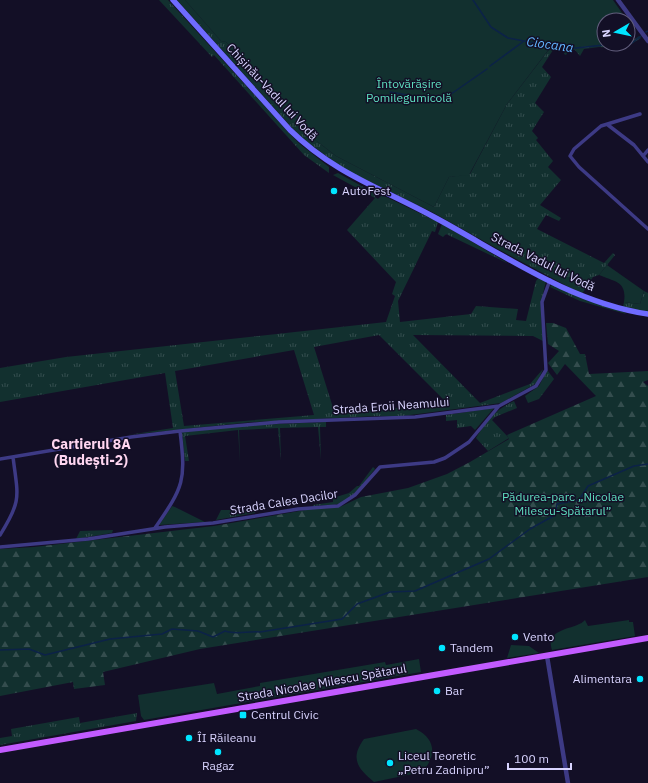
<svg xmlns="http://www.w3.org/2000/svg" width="648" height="783" font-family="'IBM Plex Sans',sans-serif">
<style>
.grass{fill:url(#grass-tufts);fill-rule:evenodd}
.forest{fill:url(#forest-firs)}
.wetland{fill:url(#wetland-marsh)}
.garden{fill:#12302f}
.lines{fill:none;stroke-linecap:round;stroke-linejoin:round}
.stream{stroke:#0c2248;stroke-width:1.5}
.minor{stroke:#3d3a85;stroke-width:3.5}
.tertiary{stroke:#3d3a85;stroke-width:4.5}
.secondary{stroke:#6f6bff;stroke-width:5.5}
.primary{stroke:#c25bff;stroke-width:6}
.poi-dot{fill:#00e5ff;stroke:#130f26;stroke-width:1.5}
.labels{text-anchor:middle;stroke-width:3;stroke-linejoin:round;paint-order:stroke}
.park-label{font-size:12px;fill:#5fe0c0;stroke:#130f26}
.street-label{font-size:12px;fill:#d9d4ff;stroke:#130f26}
.poi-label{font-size:12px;fill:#d9d4ff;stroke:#130f26;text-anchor:start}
.water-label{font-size:13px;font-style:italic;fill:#62b6ff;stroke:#130f26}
.quarter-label{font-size:14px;font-weight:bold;fill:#ffd6f0;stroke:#130f26}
</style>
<defs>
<pattern id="grass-tufts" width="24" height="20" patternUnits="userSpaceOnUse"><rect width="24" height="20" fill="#12302f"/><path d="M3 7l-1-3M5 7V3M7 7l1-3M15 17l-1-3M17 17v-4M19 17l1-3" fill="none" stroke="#344d4e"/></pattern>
<pattern id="forest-firs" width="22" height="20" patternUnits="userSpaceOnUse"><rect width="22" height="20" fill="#12302f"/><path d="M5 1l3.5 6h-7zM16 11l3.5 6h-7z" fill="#344d4e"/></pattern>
<pattern id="wetland-marsh" width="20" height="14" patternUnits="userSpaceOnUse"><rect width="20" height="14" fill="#12302f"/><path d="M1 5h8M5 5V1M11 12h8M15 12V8" fill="none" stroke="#344d4e"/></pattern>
</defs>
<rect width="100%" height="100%" fill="#130f26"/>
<path class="grass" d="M159 0H168L288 132 301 145 329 167V173L304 155 214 55 212 57Z
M177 0H185L221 41 226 42 314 139 336 156 434 207 449 177 470 174 507 104 551 47 557 48 553 50 542 67 551 77 535 103 544 112 532 131 538 138 536 140 553 161 548 167 561 180 540 205 561 218 559 221 546 215 537 229 604 263 613 253 615 255 599 275 593 277 582 294 496 248 432 212 344 169 306 141 294 130Z
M338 173 376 194 375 197 378 199 382 195 438 222 435 232 432 231 398 301 400 322 471 314 476 306 518 309 516 320 526 321 536 281 539 277 546 281C540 302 541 320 543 341L533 336 413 335 480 403 530 384 543 369 537 383 501 403 395 417 377 416 252 422 128 435 173 428 165 373 0 402V368L66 357 386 322 395 296 392 294 396 282 347 230 375 198 333 175ZM379 335 447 403 335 414 314 347ZM294 350 314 415 184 426 175 371Z
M442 224 506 262 507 263 446 234 443 237 438 234Z
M552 284 583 299 624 312 626 314 580 301 550 287Z
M644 291 648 293V312L623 307 624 302 640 304Z
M547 370 554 379 539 399 528 403 525 396 539 386Z
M514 401 517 408 495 417 492 420 509 438 488 451 476 438C485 422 496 409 514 401Z
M494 408 475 430 471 426 457 428V420L446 421V415Z
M326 422V427H320L321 460 318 427 280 428 281 461 278 428 239 430 240 462 238 430 185 436 189 461H185L182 432 252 425Z
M373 467 375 469C365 481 354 499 338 504 331 506 321 505 313 506V505L333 502V498L349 493 357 486H359Z
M221 510H256L255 513 216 520Z
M113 530 112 533 76 539 80 531Z
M137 713 136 721 0 745V738L12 736 11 729 79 717 80 723Z"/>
<path class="forest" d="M546 323H553L566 328 580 354H585L589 374 648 371V380L643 382 648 386V577L200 649 103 672 105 685 74 689 73 682 0 696V549L34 547 214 526 311 509 333 508 342 506 361 497 408 488 447 474 470 462 509 439 507 435 596 396 565 364 557 375 548 363 559 351 548 344Z"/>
<path class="wetland" d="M639 36 641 38 625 48 599 47 584 49 580 56 575 50H569L566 55 564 54 565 51 513 43 628 44Z"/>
<path class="garden" d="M185 0H613L627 20H604V44H618L566 48 553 44 507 104 469 175 449 177 434 207 336 156 314 139 226 42 221 41Z
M607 265 644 291 640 304 624 302C627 281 615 282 599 275Z
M172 506 175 507 205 522 159 525Z
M585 620 588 626 629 620V622H633L635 636 552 650C544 627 577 630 585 620Z
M511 645 529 646 539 653 507 658Z
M419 659 421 672 144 720 141 716 138 695 214 683 217 694 260 686V683L385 662 386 665Z
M416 729C436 739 437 756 422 772L374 782C357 768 350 758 364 739Z"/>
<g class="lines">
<path class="stream" d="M473 0 491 27 508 38 567 49 604 45 628 46 641 36
M646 32 648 31
M490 66 524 41
M390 92 441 101 487 69
M0 650 29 649 45 655 110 639 162 634 172 629 198 631 213 637 225 631C236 635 247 631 260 632L342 619 357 604 390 592 415 591 489 559 530 529 555 515 557 504 579 500 588 486 634 466 648 464"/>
<path class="minor" d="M640 114 601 126 574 149 570 156 579 167 648 229
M608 125 634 145 648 162
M643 156 648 150
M0 459 131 437 180 431 279 422 415 417 499 406 536 386 546 370 542 302 550 280
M155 528C184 486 186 481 180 431
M0 535C22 500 18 497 13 457
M0 547 88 539 165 527 213 523 298 509 338 506 355 495 380 467 434 462 445 458 469 442 499 406"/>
<path class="tertiary" d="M618 0 648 41
M547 656 568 783"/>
<path class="secondary" d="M173 0 290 130C335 174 381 188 434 217 503 254 569 302 648 314"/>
<path class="primary" d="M0 750 648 638"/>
</g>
<g class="poi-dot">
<circle cx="334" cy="191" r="4"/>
<circle cx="515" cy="637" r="4"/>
<circle cx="442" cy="648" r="4"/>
<circle cx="640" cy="679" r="4"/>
<circle cx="437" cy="691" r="4"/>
<rect x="239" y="711" width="8" height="8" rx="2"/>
<circle cx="189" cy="738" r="4"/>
<circle cx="218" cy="752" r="4"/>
<circle cx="390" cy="763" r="4"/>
</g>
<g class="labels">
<g class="park-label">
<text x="409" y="88">Întovărășire<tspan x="409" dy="14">Pomilegumicolă</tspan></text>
<text x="563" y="501">Pădurea-parc „Nicolae<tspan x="563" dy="14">Milescu-Spătarul”</tspan></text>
</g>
<g class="street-label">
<text transform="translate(272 92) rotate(47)" y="4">Chișinău-Vadul lui Vodă</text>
<text transform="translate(543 262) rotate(27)" y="4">Strada Vadul lui Vodă</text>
<text transform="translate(391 406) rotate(-4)" y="4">Strada Eroii Neamului</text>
<text transform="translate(284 502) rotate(-9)" y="4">Strada Calea Dacilor</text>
<text transform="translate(322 683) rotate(-10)" y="4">Strada Nicolae Milescu Spătarul</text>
</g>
<g class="poi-label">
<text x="342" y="195">AutoFest</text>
<text x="523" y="641">Vento</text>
<text x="450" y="652">Tandem</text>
<text x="632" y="683" text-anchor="end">Alimentara</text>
<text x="445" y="695">Bar</text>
<text x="251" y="719">Centrul Civic</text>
<text x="197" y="742">ÎI Răileanu</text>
<text x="398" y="760">Liceul Teoretic<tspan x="398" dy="14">„Petru Zadnipru”</tspan></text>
<text x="218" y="770" text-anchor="middle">Ragaz</text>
</g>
<g class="water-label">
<text transform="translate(550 44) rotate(8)" y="5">Ciocana</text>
</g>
<g class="quarter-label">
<text x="91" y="449">Cartierul 8A<tspan x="91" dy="16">(Budești-2)</tspan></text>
</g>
</g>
<g transform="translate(616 32) rotate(261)"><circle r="19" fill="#130f26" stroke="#625e7d"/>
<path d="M0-3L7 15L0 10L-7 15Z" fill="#00e5ff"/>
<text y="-6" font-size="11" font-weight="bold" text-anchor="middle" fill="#d9d4ff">N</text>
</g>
<path d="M508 763v6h63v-6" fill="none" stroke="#d9d4ff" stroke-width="2"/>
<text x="514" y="763" font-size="12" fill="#d9d4ff" stroke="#130f26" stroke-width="3" paint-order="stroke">100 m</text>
</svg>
